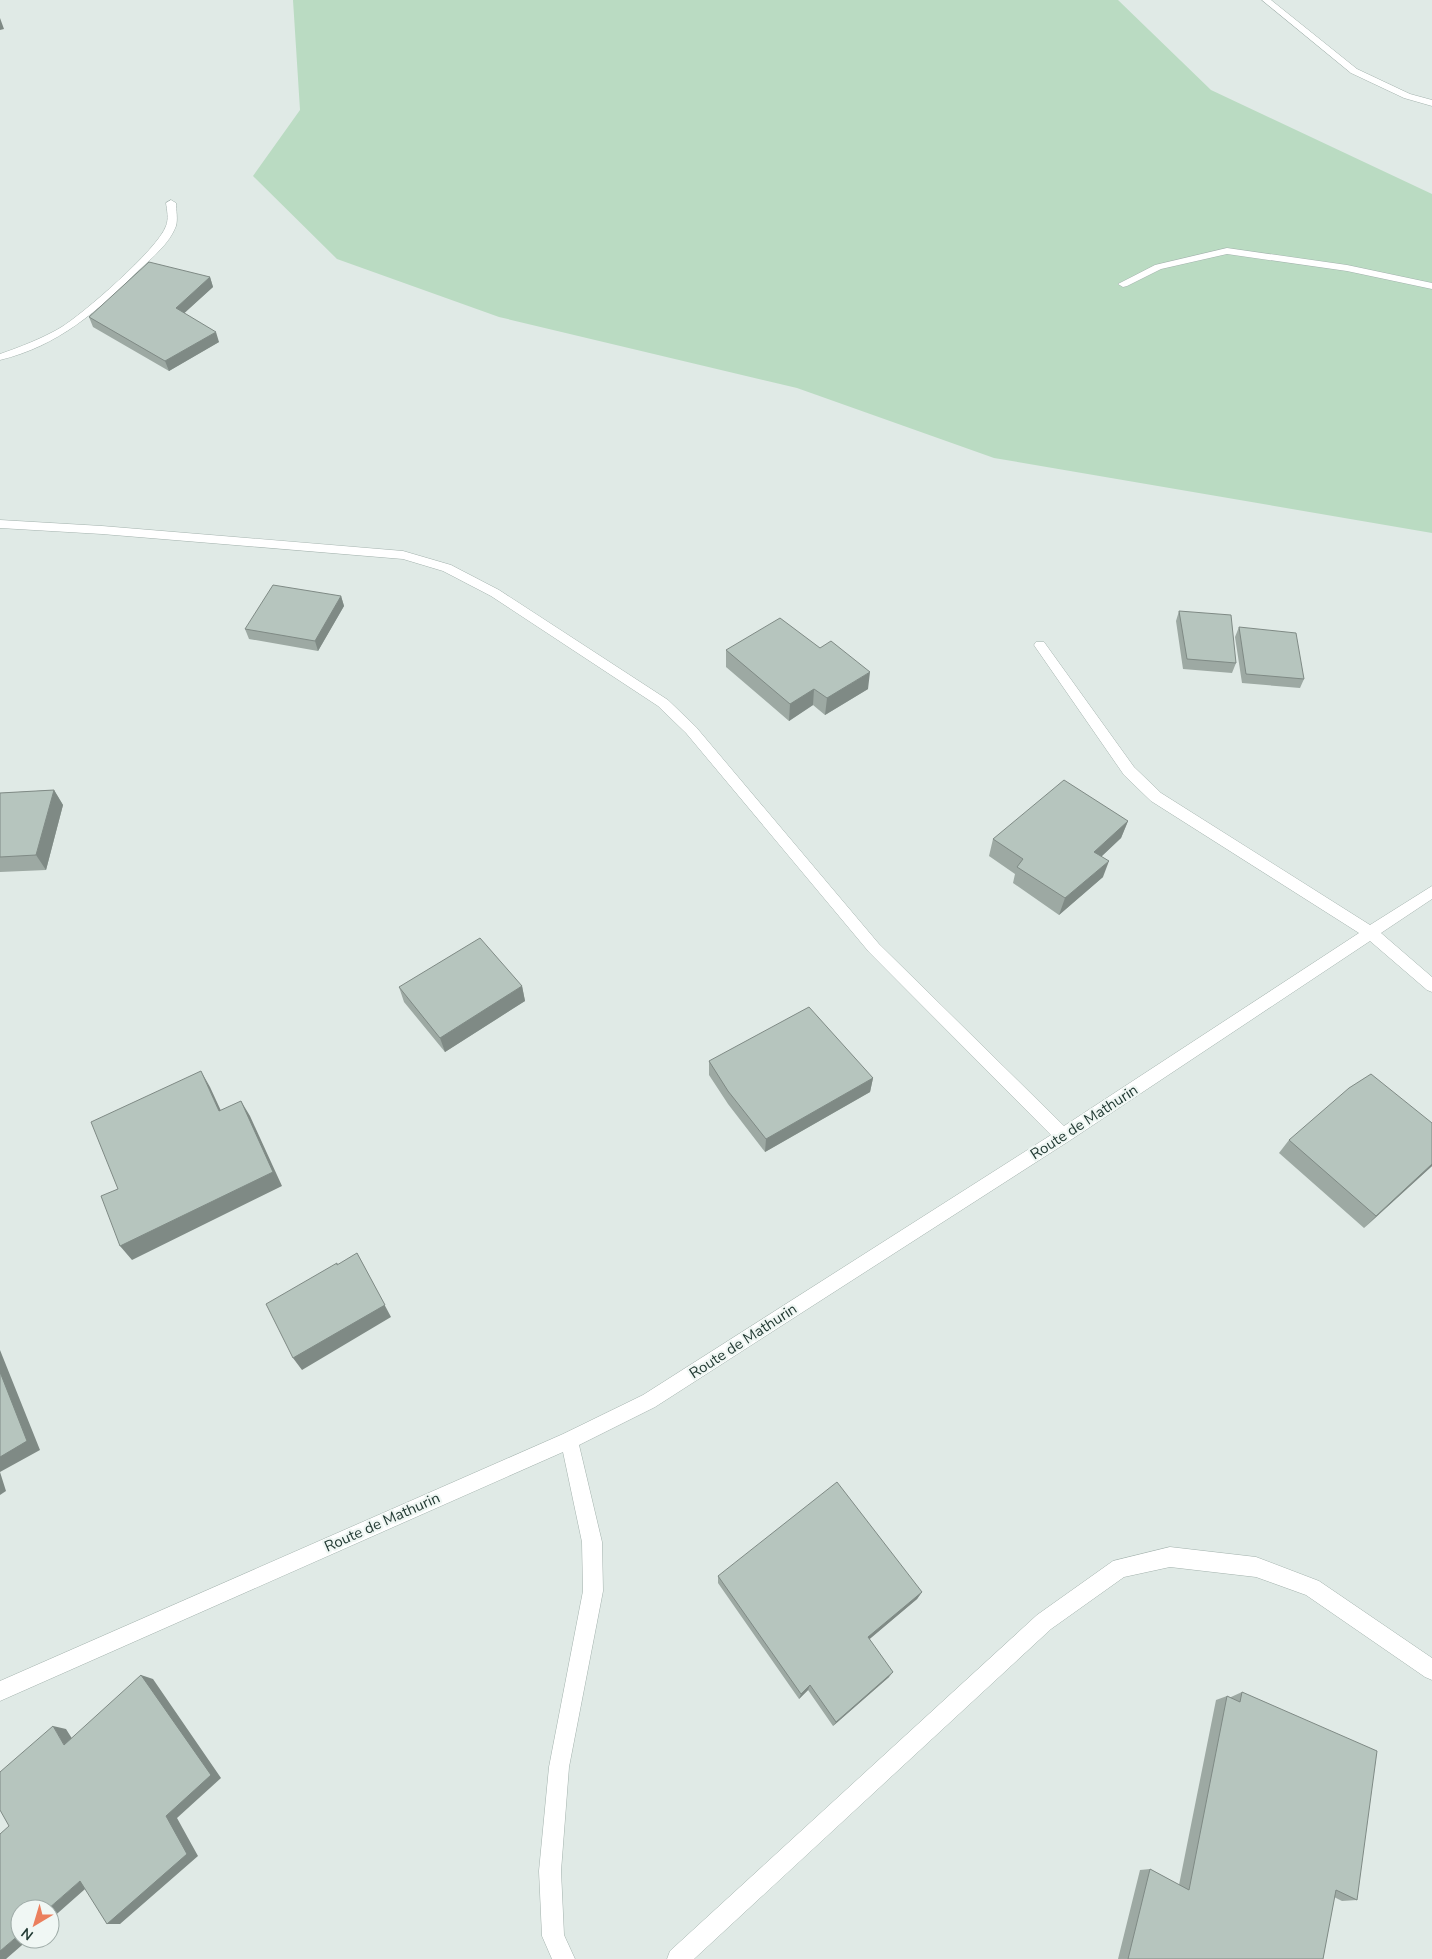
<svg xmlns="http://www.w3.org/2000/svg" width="1432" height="1959" font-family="'Nunito Sans',sans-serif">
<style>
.green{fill:#badbc2}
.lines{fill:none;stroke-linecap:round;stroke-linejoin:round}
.minor-casing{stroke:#a3b2ad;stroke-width:1}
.minor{fill:#fff;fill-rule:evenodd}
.wall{fill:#9da9a3}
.shaded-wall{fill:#7f8a85}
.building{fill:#b6c5be;stroke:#7f8a85}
.labels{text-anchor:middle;stroke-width:4.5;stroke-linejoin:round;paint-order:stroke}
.street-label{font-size:15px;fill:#223a33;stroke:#f0f7f4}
</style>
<rect width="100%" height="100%" fill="#e0eae6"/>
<path class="green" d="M293 0H1118L1211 90 1432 194V533L994 458 797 388 499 317 337 259 253 176 300 110Z"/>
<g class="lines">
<g class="minor-casing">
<path id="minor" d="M1262 0H1271L1357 69 1410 94 1432 100V106L1404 98 1351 73Z
M171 200 176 203C176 210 178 219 176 226 170 243 152 258 139 270 98 311 58 346 0 360V354C20 347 41 339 60 328 82 315 158 249 166 226 169 219 167 210 166 203Z
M1227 248 1347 265 1432 283V289L1347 271 1227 254 1161 269 1127 286 1123 287 1118 284 1155 265Z
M0 520 102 526 403 551 451 565 499 590 668 700 696 727 879 944 1064 1126 1359 933 1151 801 1124 775 1036 648 1034 645 1036 642H1044L1134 767 1161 793 1370 925 1432 886V899L1381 933 1432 977V992L1427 990 1370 941 1069 1141 655 1407 579 1445 602 1542 603 1591 569 1767 561 1871 564 1935 575 1959H552L542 1936 539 1871 549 1767 583 1591 582 1542 563 1452 0 1701V1681L563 1434 643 1395 1051 1135 869 952 686 733 658 706 491 596 443 571 403 559 102 534 0 528Z
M1170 1547 1256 1557 1319 1581 1432 1658V1680L1425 1677 1306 1595 1256 1577 1170 1567 1124 1577 1051 1629 694 1959H667L670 1951 1037 1615 1113 1561Z"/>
</g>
<use href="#minor" class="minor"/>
</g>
<path class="wall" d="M210 277 213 287 184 313 219 342 169 371 93 327 89 317Z
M341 596 344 606 318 651 249 639 245 629Z
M1179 611 1236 663 1232 673 1183 669 1176 621Z
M1239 627 1304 679 1300 688 1242 683 1235 637Z
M726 650 868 689 825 715 813 705 789 721 726 667Z
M54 790 63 805 46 870 0 872V793Z
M1128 821 1121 838 1101 857 1103 877 1059 915 1013 883 1015 874 989 856 993 839Z
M522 986 525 1001 445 1052 404 1002 399 987Z
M709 1061 873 1078 870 1092 765 1152 728 1104 709 1075Z
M1289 1140 1432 1166 1364 1228 1279 1153Z
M718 1576 922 1592 917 1599 869 1639 889 1677 833 1726 808 1690 799 1699 718 1583Z
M1242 1692 1357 1900 1342 1901 1334 1897 1323 1959H1118L1140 1870 1150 1869 1179 1885 1216 1700 1227 1696 1231 1698V1697Z"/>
<path class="shaded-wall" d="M0 18 4 29 0 30Z
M210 277 213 287 179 318 176 308Z
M216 332 219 342 169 371 165 361Z
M341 596 344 606 318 651 315 641Z
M870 672 868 689 825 715 827 698Z
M814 689 813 705 789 721 790 704Z
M54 790 63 805 46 870 36 855Z
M1128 821 1121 838 1088 869 1094 852Z
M1109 861 1103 877 1059 915 1065 898Z
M522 986 525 1001 445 1052 440 1038Z
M201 1071 210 1087 228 1126 219 1111Z
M873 1078 870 1092 765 1152 766 1139Z
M241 1101 250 1116 282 1186 132 1260 120 1246Z
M1432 1164V1166L1364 1228 1376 1216Z
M357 1253 391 1317 302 1370 293 1358Z
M0 1350 40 1450 0 1472 6 1491 0 1495Z
M922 1592 917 1599 865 1643 868 1637Z
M893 1672 889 1677 833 1726 836 1722Z
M141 1675 153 1679 221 1778 177 1818 198 1856 120 1924H107Z
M810 1685 808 1690 799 1699 801 1694Z
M53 1726 66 1729 78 1748 64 1745Z
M80 1881 93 1882 50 1920V1909H48Z
M20 1934V1939H29L6 1959H0V1951Z"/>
<path class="building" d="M149 262 210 277 176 308 216 332 165 361 89 317Z
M273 585 341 596 315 641 245 629Z
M1179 611 1231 615 1236 663 1187 659Z
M780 618 820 648 831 641 870 672 827 698 814 689 790 704 726 650Z
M1239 627 1296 633 1304 679 1246 674Z
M1064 780 1128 821 1094 852 1109 861 1065 898 1017 867 1023 859 993 839Z
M54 790 36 855 0 857V793Z
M480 938 522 986 440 1038 399 987Z
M809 1007 873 1078 766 1139 728 1091 709 1061Z
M201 1071 219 1111 241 1101 273 1172 120 1246 101 1196 118 1189 91 1122Z
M1371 1074 1432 1123V1164L1376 1216 1289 1140 1349 1088Z
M357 1253 385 1305 293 1358 266 1304 337 1263V1265Z
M0 1372 27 1441 0 1457Z
M837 1482 922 1592 868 1637 893 1672 836 1722 810 1685 801 1694 718 1576Z
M141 1675 211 1775 166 1816 187 1854 107 1924 80 1881 48 1909H20V1934L0 1951V1834L9 1826 0 1810V1772L53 1726 64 1745Z
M1242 1692 1377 1751 1357 1900 1336 1890 1323 1959H1128L1150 1869 1189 1890 1227 1696 1240 1702Z"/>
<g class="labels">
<g class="street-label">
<text transform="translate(1084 1122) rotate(-33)" y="5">Route de Mathurin</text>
<text transform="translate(743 1341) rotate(-33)" y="5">Route de Mathurin</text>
<text transform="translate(382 1522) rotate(-24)" y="5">Route de Mathurin</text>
</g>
</g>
<g transform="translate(35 1924) rotate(218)"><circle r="24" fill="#f0f7f4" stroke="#9eaba7"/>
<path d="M0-4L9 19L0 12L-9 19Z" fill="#eb7f5d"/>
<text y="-8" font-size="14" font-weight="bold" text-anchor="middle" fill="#223a33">N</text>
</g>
</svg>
